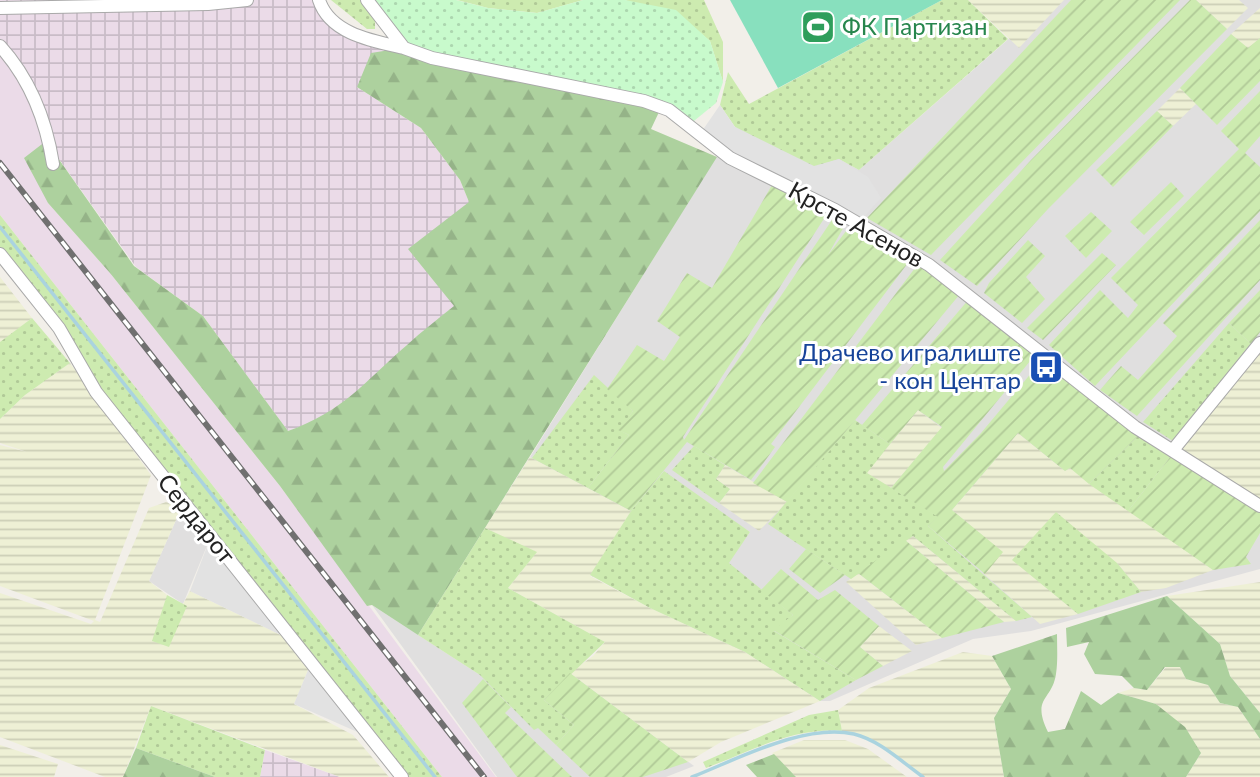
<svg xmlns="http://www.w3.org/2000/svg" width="1260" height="777" font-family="Lato,sans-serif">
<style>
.residential{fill:#e0dfdf}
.industrial{fill:url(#industrial-grid)}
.railway{fill:#ebdbe8}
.farmland{fill:url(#farmland-rules)}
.grass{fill:url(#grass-dots)}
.forest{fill:url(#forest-firs)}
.park{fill:url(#park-dots)}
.garden{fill:url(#garden-furrows)}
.pitch{fill:#88e0be}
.parking{fill:#e2e2e2}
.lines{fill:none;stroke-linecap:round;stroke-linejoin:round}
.stream{stroke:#aad3df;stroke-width:3.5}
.minor-casing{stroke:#a9a9a9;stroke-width:14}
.minor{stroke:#fff;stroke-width:12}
.rail-casing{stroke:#707070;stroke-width:6}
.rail{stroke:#fff;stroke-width:3.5;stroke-dasharray:10;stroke-linecap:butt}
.labels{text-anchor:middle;stroke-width:6;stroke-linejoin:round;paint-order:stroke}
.leisure-label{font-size:24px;fill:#27864d;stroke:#fff;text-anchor:start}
.street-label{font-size:24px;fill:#222;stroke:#fff}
.transit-label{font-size:24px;fill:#164399;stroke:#fff;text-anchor:end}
</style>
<defs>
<pattern id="industrial-grid" width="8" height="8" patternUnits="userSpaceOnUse" patternTransform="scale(1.75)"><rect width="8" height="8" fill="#ebdbe8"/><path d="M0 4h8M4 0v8" fill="none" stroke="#c9bcc7"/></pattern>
<pattern id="farmland-rules" width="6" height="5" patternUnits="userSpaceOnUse" patternTransform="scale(1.75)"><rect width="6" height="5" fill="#eef0d5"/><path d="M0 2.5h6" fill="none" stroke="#ccceb7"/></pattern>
<pattern id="grass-dots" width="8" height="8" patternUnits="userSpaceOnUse" patternTransform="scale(1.75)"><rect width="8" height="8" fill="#cdebb0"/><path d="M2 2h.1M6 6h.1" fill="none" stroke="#b0c997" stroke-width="1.8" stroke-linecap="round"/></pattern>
<pattern id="forest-firs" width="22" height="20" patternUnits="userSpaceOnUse" patternTransform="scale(1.75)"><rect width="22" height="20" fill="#add19e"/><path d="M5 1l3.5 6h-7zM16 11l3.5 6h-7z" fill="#95b388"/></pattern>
<pattern id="park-dots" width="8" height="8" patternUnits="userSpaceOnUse" patternTransform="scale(1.75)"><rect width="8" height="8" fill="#c8facc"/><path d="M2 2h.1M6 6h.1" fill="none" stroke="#acd6af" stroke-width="1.8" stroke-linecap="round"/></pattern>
<pattern id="garden-furrows" width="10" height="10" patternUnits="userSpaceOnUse" patternTransform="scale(1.75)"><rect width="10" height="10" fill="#cdebb0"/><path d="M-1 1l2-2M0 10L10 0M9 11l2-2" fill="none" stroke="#b0c997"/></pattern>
</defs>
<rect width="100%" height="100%" fill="#f2efe9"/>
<path class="residential" d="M1053 0H1260V569L1031 631 973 639 830 701H820L745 652 684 624 750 532 663 478 636 513 494 515 735 127 839 159 859 170Z
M178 495 211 536 183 604 149 581 180 511 174 505Z
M372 605 480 675 570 673 694 766 666 777H497Z"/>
<path class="industrial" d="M0 0H319L352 33 404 48 357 87 421 128 460 180 469 202 454 306 406 346 354 396 314 422 288 431 203 316 136 267 46 141 0 46Z
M265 750 340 777H260Z"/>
<path class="railway" d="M0 46 42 121 48 203 110 273 280 486 496 777H442L0 215Z"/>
<path class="farmland" d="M968 0H1064L1019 48Z
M1196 0H1239L1248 8 1227 29Z
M1260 8V38L1248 49 1231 34Z
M1180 88 1196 104 1173 126 1157 111Z
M0 277 32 318 0 343Z
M1260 343V506L1173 450Z
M70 363 151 475 95 620 100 622 149 508 166 502 174 505 180 511 149 581 167 595 153 641 186 606 183 604 190 591 293 641 311 663 294 704 353 735 389 777H340L151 706 123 777H105L0 737V593L91 624 94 621 0 586V445L27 452 0 443V419L25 395Z
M918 410 942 428 891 488 866 473Z
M1018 433 1065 471 1070 468 1213 570 1166 588 1141 592 1117 563 1013 560 1078 614 1040 624 983 573 1002 552 952 510Z
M530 457 631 511 590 576 650 608 745 652 820 701 721 742 688 762 570 673 593 656 605 642 508 588 536 553 485 528Z
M725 465 787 502 759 531 719 503 730 489 716 479Z
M913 536 1016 621 1004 622 905 540Z
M858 573 942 638 916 645 846 582Z
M1260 582V713L1230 676 1220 644 1167 596Z
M879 626 912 651 883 666 860 647Z
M963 652 992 656 1011 689 994 718 1004 777H924L865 736 842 731 838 710 869 688Z
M1166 667H1180L1186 679 1208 685 1220 703 1238 707 1260 739V777H1186L1201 753 1156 704 1118 693 1134 688 1147 690Z
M804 740H845L868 749 907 777H796L772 753Z
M0 745 58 764 54 777H0Z"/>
<path class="grass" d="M331 0H360L375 20V29H367Z
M457 0H583L537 13 488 8Z
M625 0H704L723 42V82L710 41 692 26Z
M942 0H968L1008 39 859 170 839 159 814 167 735 127 720 105 728 72 749 104Z
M0 215 442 777H402L96 392 59 328 0 254Z
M32 318 70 363 25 395 0 419V342Z
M1229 323 1251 344 1173 441 1143 422Z
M594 375 633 411 619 430 629 435 588 488 532 458Z
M855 420 890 444 867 473 939 517 928 526 1032 617 1016 621 913 536 851 579 768 524Z
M1139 435 1171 456 1128 511 1089 484Z
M694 446 725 465 716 479 730 489 719 503 672 470Z
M664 471 750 532 729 563 793 615 774 631 856 680 820 701 745 652 650 608 590 575 631 511Z
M1056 512 1117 563 1141 592 1078 614 1012 560Z
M485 528 537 552 508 588 605 642 544 700 574 725 556 745 538 728 534 730 480 675 418 635Z
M167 595 187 606 169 647 152 641Z
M151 706 265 750 260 777H215L136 748Z
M838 710 842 731C793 727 751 751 706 768L703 762 809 715Z"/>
<path class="forest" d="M396 49 643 104 659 112 651 129 717 157 418 635 372 605 367 606 280 486 110 273 48 203 24 158 46 141 134 266 203 316 288 431C344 411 364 382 407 345 422 331 438 319 454 306L408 249 469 202 460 180 421 128 357 87 371 53Z
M1167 596 1220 644 1230 676 1260 713V739L1238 707 1220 703 1208 685 1186 679 1180 667H1165L1147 690 1134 688 1122 676 1095 674 1084 654 1089 642 1067 647 1066 628Z
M1057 634C1057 647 1058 661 1056 674 1052 701 1031 697 1048 732L1065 729 1081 691 1101 705 1118 693 1156 704 1185 727 1201 753 1186 777H1004L994 718 1011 689 992 656Z
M136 748 215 777H123Z
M774 754 796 777H757L746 765Z"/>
<path class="park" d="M367 0H456L488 8 537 13 583 0H625L676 10 710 41 723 82 716 103 689 125 669 110 404 48Z"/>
<path class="garden" d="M1071 0H1180L931 255 867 218Z
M1190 0H1196L1227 29 1048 209 977 286 940 260 1031 160Z
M1231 34 1248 48 1260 38V81L1217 125 1180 88Z
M1260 91V136L1245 153 1260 167V211L1095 386 1049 345 1100 290 1128 318 1138 305 1111 278 1239 149 1221 131Z
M1157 111 1173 126 1113 187 1096 170Z
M1171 182 1184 196 1144 235 1130 222Z
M772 185 827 214 683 437 684 440 834 217 846 223 828 255 849 227 911 259 771 444 775 447 751 480 687 442 631 511 588 488 629 435 618 430 633 411 607 389 637 345 664 361 680 337 657 321 687 273 712 288Z
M1091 212 1112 231 1086 258 1065 236Z
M1260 220V280L1137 416 1100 390 1121 366 1138 380 1177 336 1163 323Z
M1028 240 1045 256 1026 277 1045 299 1022 323 984 293 989 283Z
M1102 253 1116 265 1043 340 1027 328Z
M918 264 960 294 787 502 753 483Z
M1260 290V332L1251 344 1229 323Z
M969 299 1035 355 943 467 944 471 981 433 1043 359 1139 435 1089 484 1070 468 1065 471 1018 433 952 510 1003 552 985 574 928 526 938 517 891 488 942 427 918 410 890 444 862 425Z
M1171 456 1260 511V533L1246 557 1251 564 1213 570 1128 511Z
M905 540 1004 622 942 638 858 573Z
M806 549 845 575 820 593 789 569Z
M781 569 818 600 835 590 879 626 860 647 883 666 856 680 773 630 793 615 761 590Z
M570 673 688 762 643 777H590L556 745 574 725 544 700Z
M483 679 511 707 505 713 572 777H517L462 703Z"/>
<path class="pitch" d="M730 0H942L778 88Z"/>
<path class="parking" d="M720 105 735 127 814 166 839 159 868 177 881 198 858 223 700 134Z
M211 536 293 641 190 591Z
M311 663 371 738 294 704Z"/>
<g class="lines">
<path class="stream" d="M0 227 435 777
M692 777C738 759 804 723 854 734 879 740 902 762 923 777"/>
<g class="minor-casing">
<path id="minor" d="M319 0C330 34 373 41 404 48L367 0
M0 8 208 4 247 0
M0 46C30 79 46 120 53 164
M404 48 432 58 644 101 669 110 730 158 835 210 929 265 1135 427 1260 506
M0 254 59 328 96 392 402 777
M1173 450 1260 343"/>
</g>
<use href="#minor" class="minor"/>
<g class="rail-casing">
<path id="rail" d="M0 163 484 777"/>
</g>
<use href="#rail" class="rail"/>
</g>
<defs>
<g id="stadium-square" transform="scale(1.75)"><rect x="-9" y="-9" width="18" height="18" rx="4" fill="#2e9e5b" stroke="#fff"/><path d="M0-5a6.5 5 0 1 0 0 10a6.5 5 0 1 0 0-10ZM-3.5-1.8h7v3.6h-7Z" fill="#fff"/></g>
<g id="bus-square" transform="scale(1.75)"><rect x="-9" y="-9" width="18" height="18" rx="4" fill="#1a4fb4" stroke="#fff"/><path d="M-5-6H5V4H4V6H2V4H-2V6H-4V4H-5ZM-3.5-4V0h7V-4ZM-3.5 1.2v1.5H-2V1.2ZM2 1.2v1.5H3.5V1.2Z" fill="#fff"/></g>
</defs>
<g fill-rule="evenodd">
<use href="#stadium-square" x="818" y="27"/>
<use href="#bus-square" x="1046" y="367"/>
</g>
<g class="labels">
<g class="leisure-label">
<text x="842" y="35">ФК Партизан</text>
</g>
<g class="street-label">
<text transform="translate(856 225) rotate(29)" y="8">Крсте Асенов</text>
<text transform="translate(196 519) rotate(51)" y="8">Сердарот</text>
</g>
<g class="transit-label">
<text x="1021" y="361">Драчево игралиште<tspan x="1021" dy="28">- кон Центар</tspan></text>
</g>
</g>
</svg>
